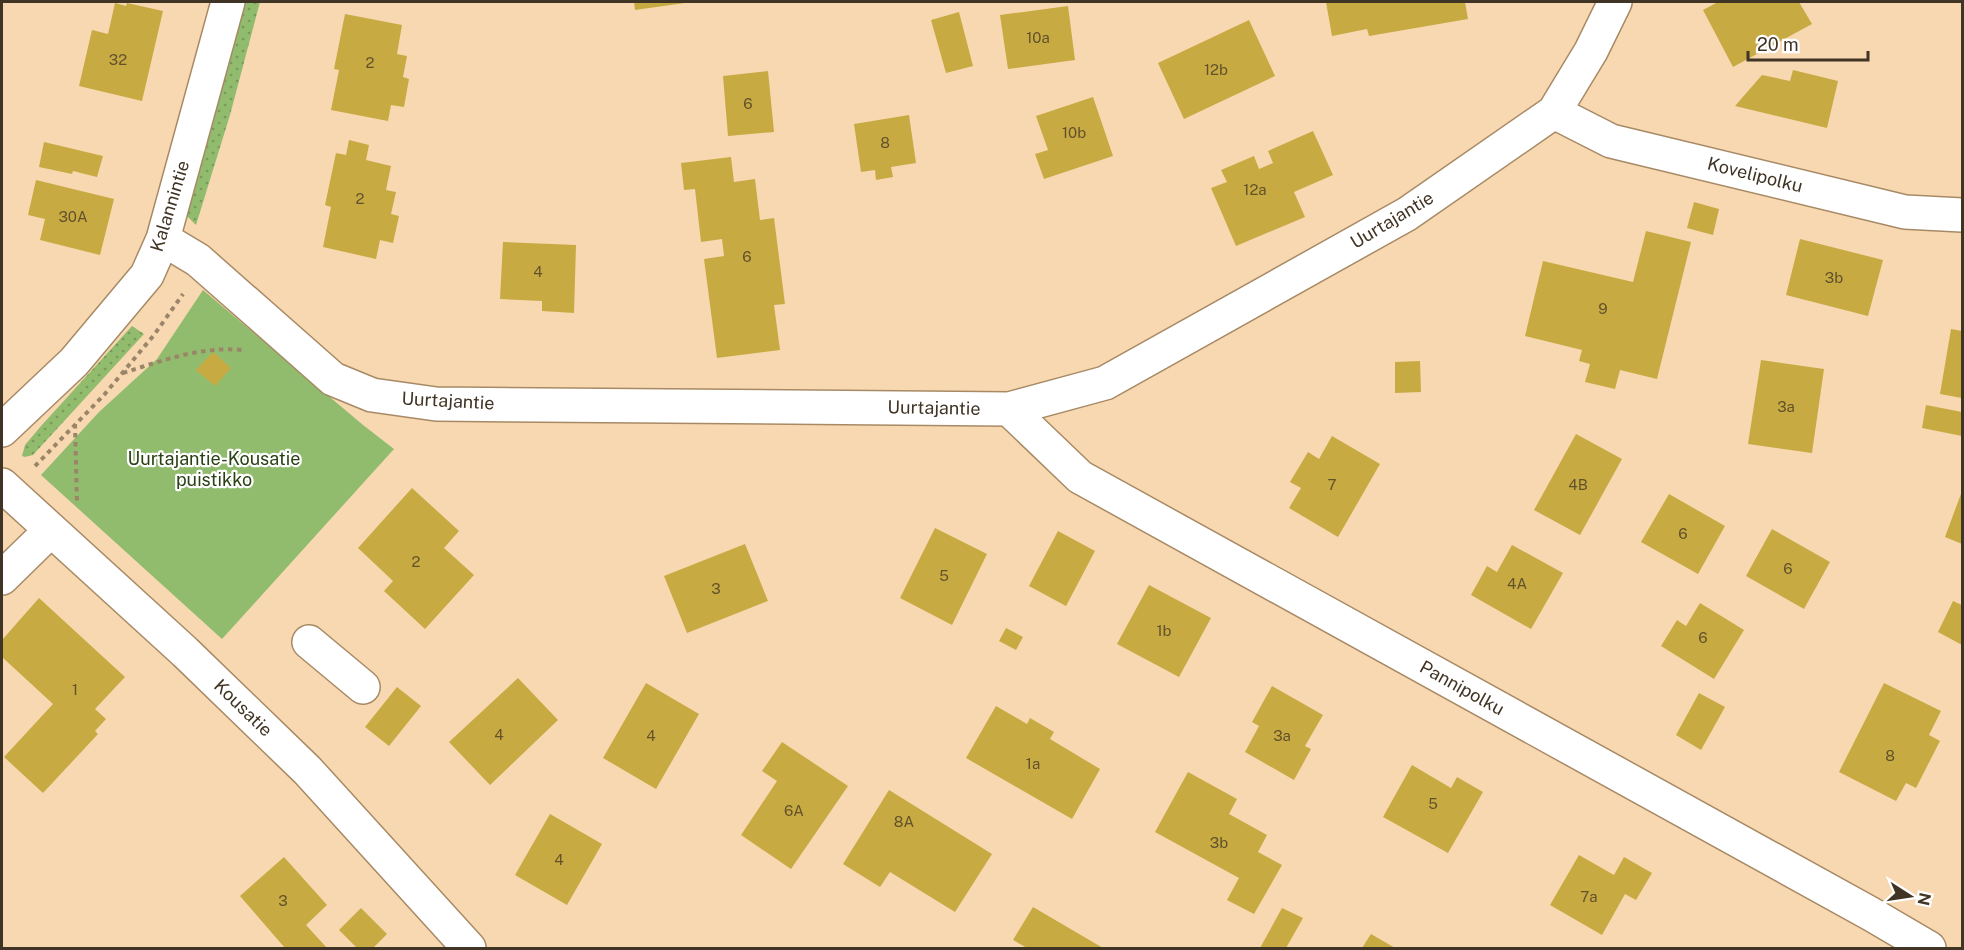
<svg xmlns="http://www.w3.org/2000/svg" width="1964" height="950" font-family="'Public Sans',sans-serif">
<style>
.grass{fill:url(#grass-dots)}
.green{fill:#91bc6e}
.building{fill:#c8aa43}
.lines{fill:none;stroke-linecap:round;stroke-linejoin:round}
.minor-casing{stroke:#a78a65;stroke-width:36}
.path{stroke:#9b8569;stroke-width:4;stroke-dasharray:4.5 4.5;stroke-linecap:butt}
.minor{stroke:#fff;stroke-width:33}
.labels{text-anchor:middle;stroke-width:4.5;stroke-linejoin:round;paint-order:stroke}
.number-label{font-size:15px;fill:#62522c}
.street-label{font-size:18px;fill:#403424;stroke:#fff}
.park-label{font-size:18px;fill:#2a4114;stroke:#fff}
</style>
<defs>
<pattern id="grass-dots" width="8" height="8" patternUnits="userSpaceOnUse" patternTransform="scale(1.5)"><rect width="8" height="8" fill="#91bc6e"/><path d="M2 2h.1M6 6h.1" fill="none" stroke="#789a5a" stroke-width="1.8" stroke-linecap="round"/></pattern>
</defs>
<rect width="100%" height="100%" fill="#f8d8b1"/>
<path class="grass" d="M241 2H260L230 115 196 225 187 216 186 209Z
M132 326 144 334 33 455 25 457 22 456 25 445 41 426Z"/>
<path class="green" d="M203 290 363 425 394 449 222 639 41 475 99 412 157 359Z"/>
<path class="building" d="M634 2H685V3L635 10Z
M1326 2H1465L1468 19 1369 36 1367 29 1332 36Z
M1718 2H1799L1812 24 1733 67 1703 10Z
M115 3 126 6 127 3 163 11 142 101 79 86 92 30 108 34Z
M1068 6 1075 60 1008 69 1000 15Z
M959 12 973 66 946 73 931 20Z
M345 14 402 25 397 54 407 56 403 77 409 79 404 107 391 105 388 121 331 110 339 70 334 69Z
M1249 20 1275 76 1184 119 1158 63Z
M1793 70 1838 81 1827 128 1735 106 1762 75 1790 81Z
M768 71 774 132 728 136 723 76Z
M1093 97 1113 156 1044 179 1035 154 1048 150 1036 116Z
M909 115 916 163 891 167 893 177 876 180 875 170 861 172 854 124Z
M1313 131 1333 175 1294 192 1305 217 1236 246 1211 188 1227 182 1221 170 1254 156 1259 169 1273 163 1268 151Z
M349 140 369 145 366 160 391 166 386 190 396 192 391 214 399 216 393 243 380 240 376 259 323 247 331 207 325 205 336 153 346 155Z
M44 142 103 156 97 177 73 171 72 174 39 167Z
M731 157 734 182 755 179 760 220 774 218 785 304 774 305 780 350 717 358 704 259 724 256 722 239 701 242 695 189 684 190 681 163Z
M36 180 114 199 100 255 40 240 45 219 28 215Z
M1694 202 1719 209 1713 235 1687 228Z
M1646 231 1691 242 1657 379 1620 370 1615 389 1585 382 1590 364 1579 361 1582 350 1525 336 1543 261 1633 282Z
M1800 239 1883 260 1868 316 1786 295Z
M503 242 576 245 574 313 542 311V301L500 299Z
M1951 329 1962 331V398L1940 394Z
M213 352 231 368 215 386 196 370Z
M1761 360 1824 369 1812 453 1748 444Z
M1420 361 1421 392 1395 393V362Z
M1926 405 1962 412V436L1922 428Z
M1576 434 1622 459 1580 535 1534 510Z
M1332 436 1380 464 1338 537 1289 508 1301 488 1290 482 1308 452 1319 459Z
M412 488 459 531 444 548 474 575 425 629 384 591 393 581 358 548Z
M1962 491V544L1945 537Z
M1669 494 1725 526 1698 574 1641 542Z
M935 528 987 554 952 625 900 598Z
M1772 529 1830 562 1804 609 1746 576Z
M1058 531 1095 551 1066 606 1029 586Z
M745 544 768 601 687 633 664 576Z
M1512 545 1563 573 1531 629 1471 595 1487 566 1497 572Z
M1149 585 1211 618 1179 677 1117 644Z
M39 598 125 677 95 709 106 719 95 731 98 734 43 793 4 757 53 704 2 657V640Z
M1953 601 1962 605V645L1938 632Z
M1700 603 1744 630 1714 679 1661 646 1677 620 1686 626Z
M1006 628 1023 637 1016 650 999 641Z
M518 678 558 720 490 785 449 742Z
M646 683 699 714 656 789 603 758Z
M1884 683 1941 711 1929 735 1940 741 1916 788 1906 783 1896 801 1839 772Z
M1272 686 1323 715 1305 746 1311 749 1294 780 1245 752 1259 726 1252 722Z
M397 687 421 706 389 746 365 727Z
M1699 693 1725 707 1701 750 1676 735Z
M996 706 1027 724 1030 718 1054 732 1050 739 1100 769 1072 819 966 758Z
M782 742 848 786 791 869 741 835 777 781 762 771Z
M1412 765 1451 788 1457 777 1483 792 1448 853 1383 817Z
M1188 772 1237 799 1229 814 1267 835 1258 852 1282 865 1254 914 1227 900 1239 878 1155 832Z
M889 790 992 854 955 912 890 872 880 887 843 864Z
M550 814 602 844 567 905 515 875Z
M1579 855 1614 875 1624 857 1652 873 1636 900 1625 894 1602 935 1550 905Z
M284 857 327 905 306 925 327 948H285L240 896Z
M1033 907 1103 948H1027L1013 940Z
M361 908 387 934 373 948H357L339 930Z
M1282 908 1303 918 1286 948H1260Z
M1371 934 1395 948H1362Z"/>
<g class="lines">
<g class="minor-casing">
<path id="minor" d="M1554 112 1611 141 1905 212 1962 215
M163 239 198 260 333 379 372 395 436 404 1009 409 1105 383 1407 214 1554 112 1591 51 1615 2
M1009 409 1080 477 1871 914 1929 948
M2 430 74 362 147 275 163 239 228 2
M2 485 185 652 307 770 469 948
M2 578 51 530
M309 642 363 687"/>
</g>
<path class="path" d="M123 373C161 361 201 346 242 350
M75 424 77 504
M35 466 104 395 154 335 183 294"/>
<use href="#minor" class="minor"/>
</g>
<g class="labels">
<g class="number-label">
<text x="1038" y="43">10a</text>
<text x="118" y="65">32</text>
<text x="370" y="68">2</text>
<text x="1216" y="75">12b</text>
<text x="748" y="109">6</text>
<text x="1074" y="138">10b</text>
<text x="885" y="148">8</text>
<text x="1255" y="195">12a</text>
<text x="360" y="204">2</text>
<text x="73" y="222">30A</text>
<text x="747" y="262">6</text>
<text x="538" y="277">4</text>
<text x="1834" y="283">3b</text>
<text x="1603" y="314">9</text>
<text x="1786" y="412">3a</text>
<text x="1332" y="490">7</text>
<text x="1578" y="490">4B</text>
<text x="1683" y="539">6</text>
<text x="416" y="567">2</text>
<text x="1788" y="574">6</text>
<text x="944" y="581">5</text>
<text x="1517" y="589">4A</text>
<text x="716" y="594">3</text>
<text x="1164" y="636">1b</text>
<text x="1703" y="643">6</text>
<text x="75" y="695">1</text>
<text x="499" y="740">4</text>
<text x="651" y="741">4</text>
<text x="1282" y="741">3a</text>
<text x="1890" y="761">8</text>
<text x="1033" y="769">1a</text>
<text x="1433" y="809">5</text>
<text x="794" y="816">6A</text>
<text x="904" y="827">8A</text>
<text x="1219" y="848">3b</text>
<text x="559" y="865">4</text>
<text x="1589" y="902">7a</text>
<text x="283" y="906">3</text>
</g>
<g class="street-label">
<text transform="translate(1755 175) rotate(14)" y="6">Kovelipolku</text>
<text transform="translate(170 206) rotate(-73)" y="6">Kalannintie</text>
<text transform="translate(1392 220) rotate(-31)" y="6">Uurtajantie</text>
<text transform="translate(448 401) rotate(3)" y="6">Uurtajantie</text>
<text transform="translate(934 408) rotate(1)" y="6">Uurtajantie</text>
<text transform="translate(1462 688) rotate(29)" y="6">Pannipolku</text>
<text transform="translate(243 708) rotate(44)" y="6">Kousatie</text>
</g>
<g class="park-label">
<text x="214" y="465">Uurtajantie-Kousatie<tspan x="214" dy="21">puistikko</tspan></text>
</g>
</g>
<rect width="1964" height="950" fill="none" stroke="#403424" stroke-width="6"/>
<g transform="translate(1910 896) rotate(102)" stroke="#ffffff" stroke-width="4.5" paint-order="stroke">
<path d="M0-4.5L10 22L0 15L-10 22Z" fill="#403424"/>
<text y="-9" font-size="16" font-weight="bold" text-anchor="middle" fill="#403424">N</text>
</g>
<path d="M1748 51v9h120v-9" fill="none" stroke="#403424" stroke-width="3"/>
<text x="1757" y="51" font-size="18" fill="#403424" stroke="#ffffff" stroke-width="4.5" paint-order="stroke">20 m</text>
</svg>
